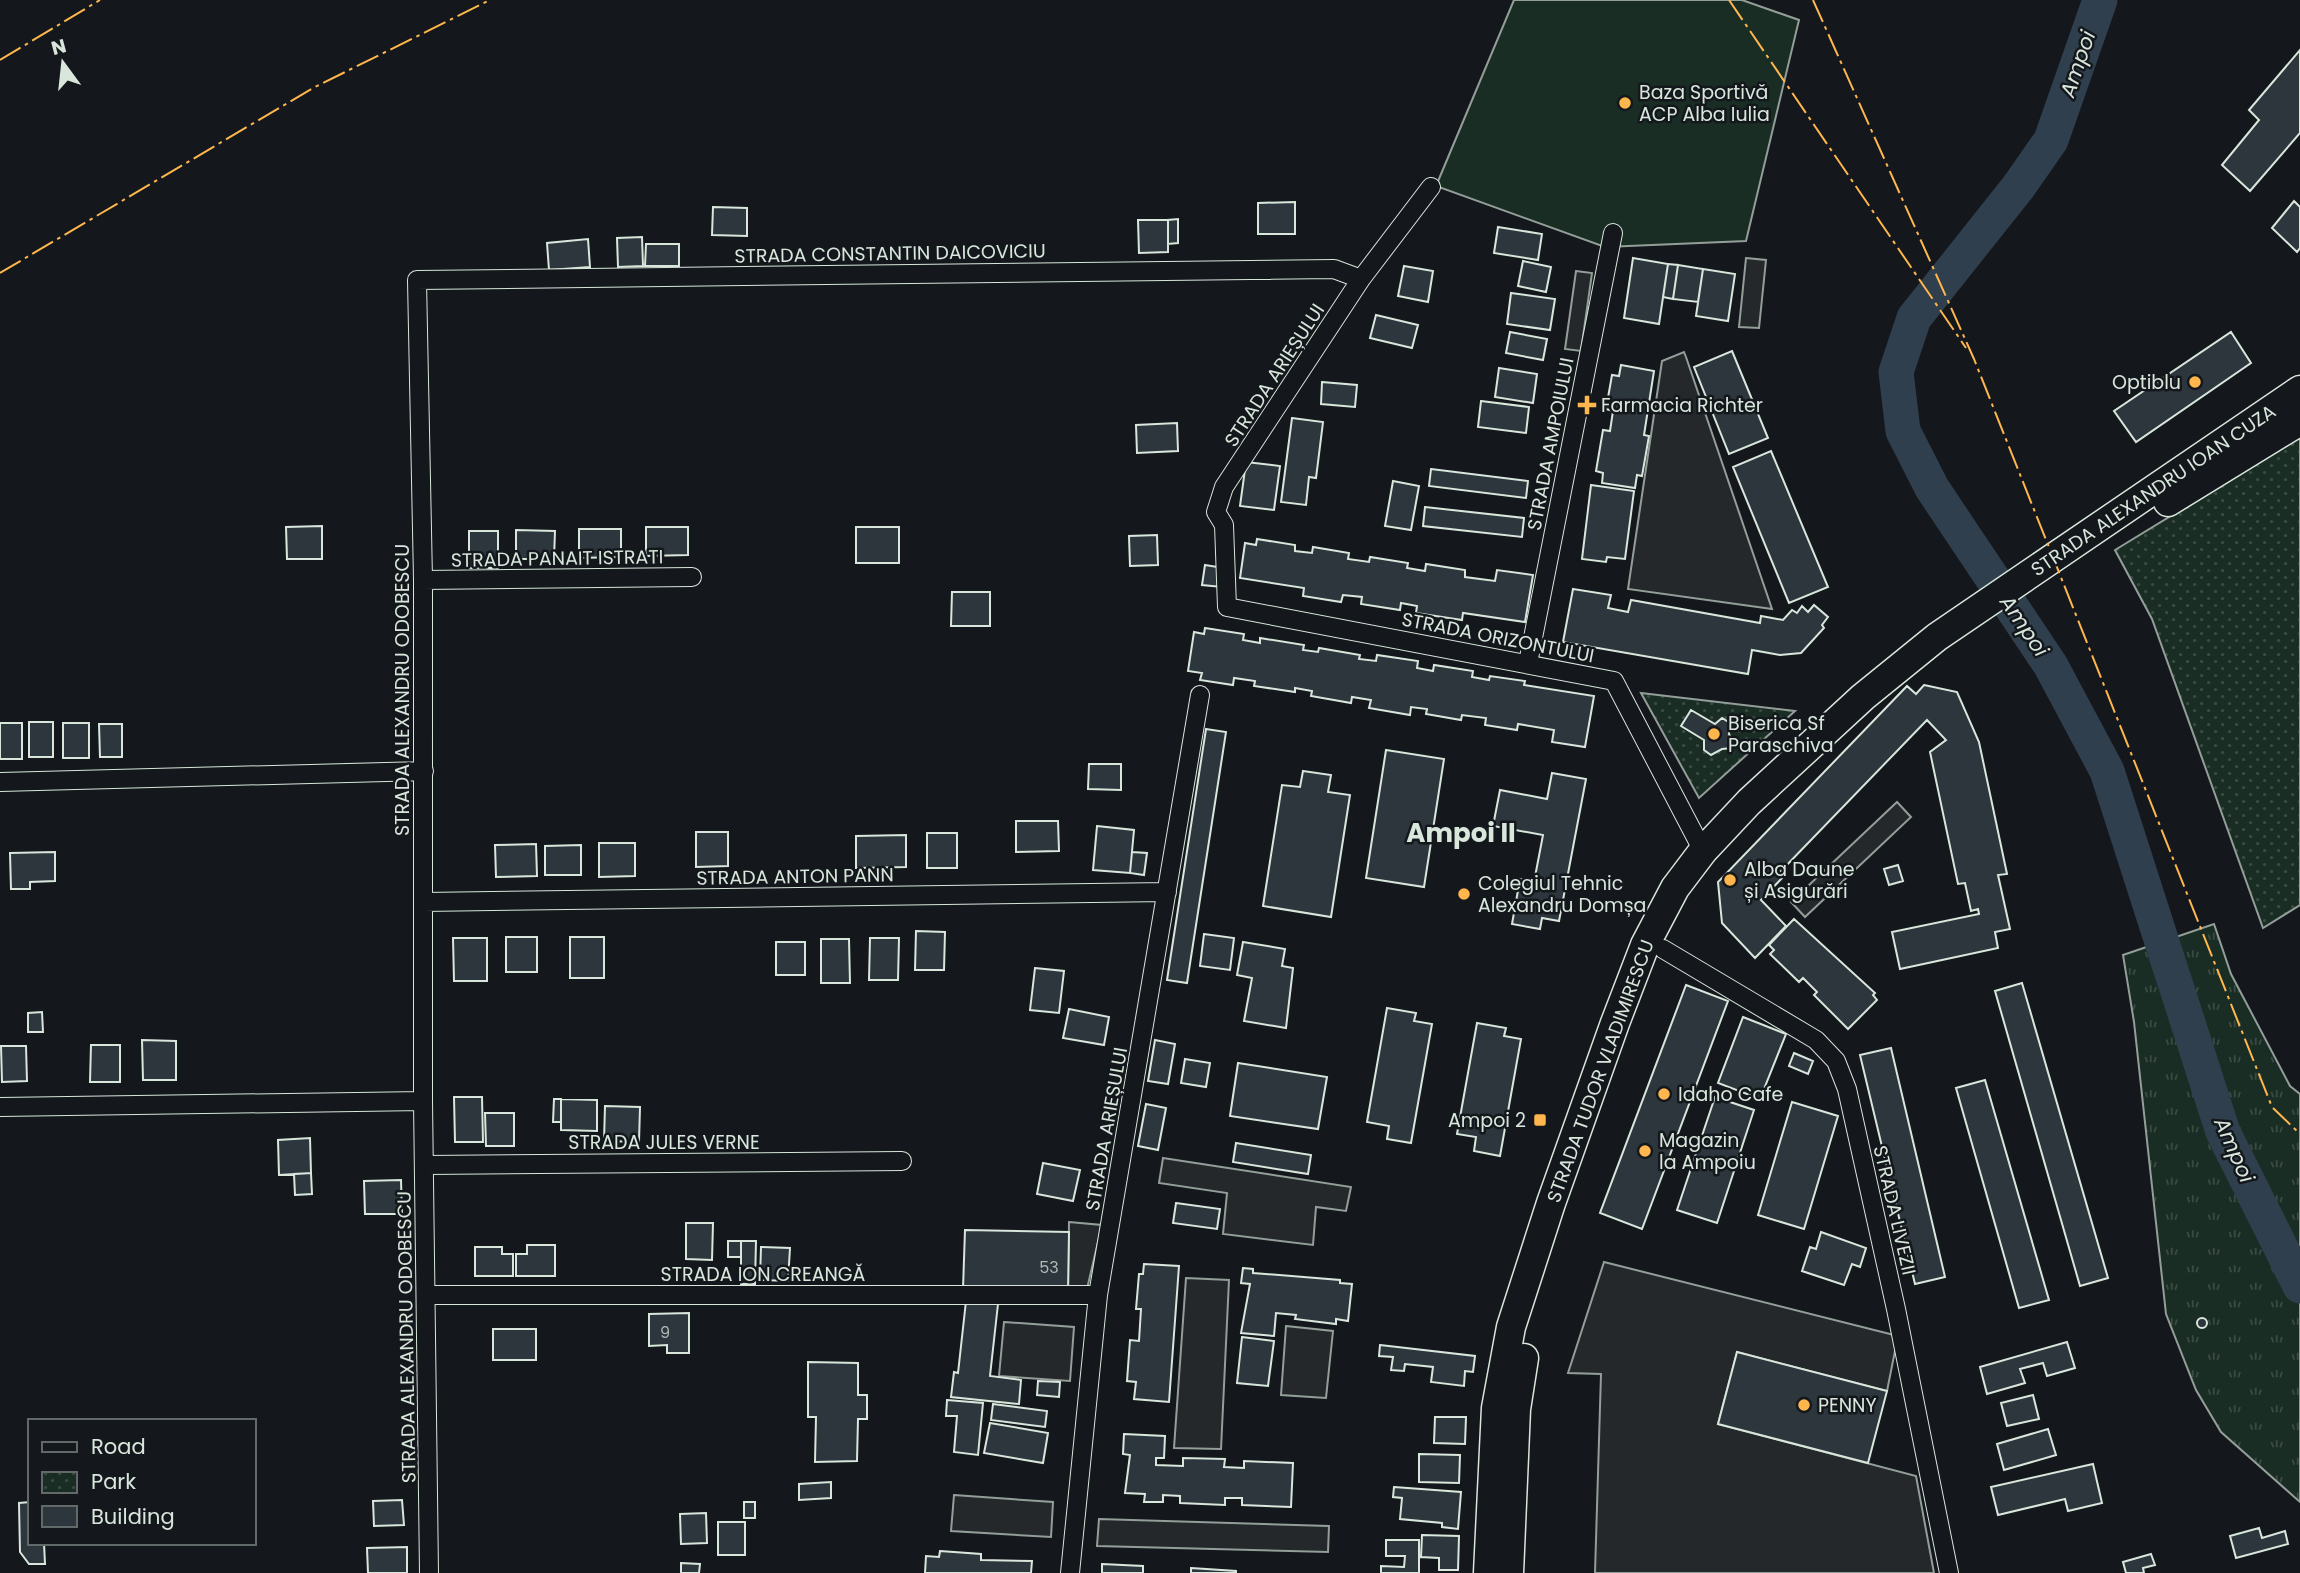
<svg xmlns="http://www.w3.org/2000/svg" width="2300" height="1573" font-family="Poppins,sans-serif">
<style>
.grass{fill:url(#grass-tufts);stroke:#939e99;stroke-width:2}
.park{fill:url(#park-dots);stroke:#939e99;stroke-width:2}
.garden{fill:#1a2d24;stroke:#939e99;stroke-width:2}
.parking{fill:#24282b;stroke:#939e99;stroke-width:2}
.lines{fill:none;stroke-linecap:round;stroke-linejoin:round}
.river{stroke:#2f3f4d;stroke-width:35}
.building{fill:#2c363c;stroke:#d8e6dc;stroke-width:2}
.street-casing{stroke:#d8e6dc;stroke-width:20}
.primary-casing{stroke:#d8e6dc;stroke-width:31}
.street{stroke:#14181c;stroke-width:18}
.primary{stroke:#14181c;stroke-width:28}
.power{stroke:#ffb74d;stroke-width:2;stroke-dasharray:24 5 3.5 5;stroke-linecap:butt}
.poi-dot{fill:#ffb74d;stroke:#14181c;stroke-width:2.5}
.labels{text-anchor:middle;stroke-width:5;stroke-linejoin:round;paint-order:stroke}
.number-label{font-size:16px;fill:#adbab4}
.poi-label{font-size:19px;fill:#d8e6dc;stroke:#14181c;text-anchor:start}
.street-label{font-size:19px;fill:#d8e6dc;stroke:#14181c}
.water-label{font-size:21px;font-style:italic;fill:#d8e6dc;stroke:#14181c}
.district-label{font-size:26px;font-weight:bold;fill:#d8e6dc;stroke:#14181c}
</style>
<defs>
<pattern id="grass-tufts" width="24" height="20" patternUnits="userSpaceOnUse" patternTransform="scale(1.75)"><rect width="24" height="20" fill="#1a2d24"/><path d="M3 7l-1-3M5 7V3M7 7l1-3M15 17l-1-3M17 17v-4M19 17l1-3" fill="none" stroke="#3b4b43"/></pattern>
<pattern id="park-dots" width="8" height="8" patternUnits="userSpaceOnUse" patternTransform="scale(1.75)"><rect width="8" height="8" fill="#1a2d24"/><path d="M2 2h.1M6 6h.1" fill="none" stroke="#3b4b43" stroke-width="1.8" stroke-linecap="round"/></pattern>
</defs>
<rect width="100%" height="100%" fill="#14181c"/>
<path class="grass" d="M2214 924 2231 974 2290 1086 2300 1094V1502L2221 1432 2196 1390 2166 1314 2134 1022 2123 955Z"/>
<path class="park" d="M2300 437V905L2263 928 2152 619 2115 550Z
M1641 693 1795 711 1699 798Z"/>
<path class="garden" d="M1514 0H1742L1799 20 1746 241 1605 247 1436 186Z"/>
<path class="parking" d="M1746 258 1766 260 1759 328 1739 327Z
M1576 271 1592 273 1581 351 1565 349Z
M1684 352 1686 357 1772 609 1628 589 1662 361Z
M1897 802 1911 817 1805 917 1791 902Z
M1163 1158 1351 1187 1346 1211 1316 1207 1313 1245 1223 1234 1227 1193 1159 1183Z
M1069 1222 1102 1225 1086 1293 1068 1291Z
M1604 1262 1898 1336 1887 1391 1737 1352 1718 1424 1916 1476 1934 1573H1595L1601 1374 1568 1373Z
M1186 1278 1229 1280 1221 1449 1174 1448Z
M1004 1322 1074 1327 1070 1381 999 1376Z
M1286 1326 1333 1331 1326 1398 1281 1395Z
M954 1495 1053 1502 1051 1537 951 1531Z
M1099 1519 1329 1526 1328 1552 1097 1546Z"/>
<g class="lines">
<path class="river" d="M2100 0 2051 140 2019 186 1914 318 1896 372 1903 431 1932 488 2051 666 2107 771 2223 1132 2300 1286"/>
</g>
<path class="building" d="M2300 50V133L2250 191 2222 165 2259 120 2249 110Z
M2294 201 2300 207V248L2297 252 2272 228Z
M1295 202V234H1258V203Z
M713 207 747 208V236L712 235Z
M1178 219V243L1168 244V220Z
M1138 220H1168V252L1139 253Z
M1498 227 1542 234 1538 260 1494 253Z
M642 237 643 266 618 267 617 238Z
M588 239 590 267 549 270 547 243Z
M646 244H679V266H645Z
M1633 258 1668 264 1659 324 1624 318Z
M1523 261 1551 267 1546 292 1518 286Z
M1668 264 1678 265 1673 299 1663 297Z
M1678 265 1703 269 1698 302 1673 299Z
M1404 266 1433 271 1428 302 1398 296Z
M1703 269 1735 274 1728 321 1696 316Z
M1511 293 1555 299 1550 330 1507 324Z
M1376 315 1418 325 1412 348 1370 338Z
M1510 332 1547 339 1543 360 1506 353Z
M2231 332 2251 363 2136 442 2114 411Z
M1732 351 1768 438 1729 454 1694 367Z
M1621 365 1654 371 1644 435 1649 436 1642 476 1637 475 1635 488 1602 483 1603 473 1596 471 1603 430 1610 431 1613 411 1606 409 1612 375 1619 376Z
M1499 368 1537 374 1533 403 1495 397Z
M1322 382 1357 385 1355 407 1321 404Z
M1481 401 1529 407 1526 433 1478 427Z
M1292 418 1323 422 1316 478 1309 477 1306 505 1281 502Z
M1177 423 1178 451 1137 453 1136 425Z
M1771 451 1828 587 1789 603 1733 467Z
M1246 462 1280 466 1274 510 1240 506Z
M1431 469 1528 481 1526 498 1429 486Z
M1393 481 1419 486 1411 530 1385 526Z
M1591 485 1634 491 1625 559 1607 557 1606 562 1582 559Z
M1425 507 1524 518 1522 537 1423 526Z
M322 526V559H287L286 527Z
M646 527H688V555L646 556Z
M856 527H899V563H856Z
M579 529H621V557L579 558Z
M516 530 555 531 554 559H516Z
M469 531H498V568H469Z
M1157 535 1158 565 1130 566 1129 536Z
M1257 539 1295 545V551L1312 553 1313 547 1349 553 1348 559 1369 562 1370 557 1408 563 1407 568 1425 571 1426 564 1465 570V577L1495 581 1497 570 1533 575 1525 622 1463 613 1462 620 1416 613 1417 606 1401 603 1400 610 1361 604 1362 597 1343 595 1341 602 1303 596 1304 588 1240 578 1245 543 1256 545Z
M1205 565 1224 568 1222 587 1202 585Z
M1573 589 1611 595 1608 608 1628 612 1631 600 1760 623 1761 616 1783 620 1792 610 1797 613 1802 606 1808 612 1814 605 1828 617 1822 625 1824 628 1801 653 1780 655 1752 650 1748 674 1563 642Z
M952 592H990V626H951Z
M1205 628 1244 634 1243 640 1260 643V638L1304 645 1303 650 1318 652 1319 648 1360 655 1359 659 1376 661 1377 655 1418 661 1417 668 1433 671 1434 665 1473 671 1472 677 1489 680 1490 676 1525 681 1524 685 1594 696 1585 747 1552 742 1554 730 1518 724 1517 730 1485 725 1486 718 1462 715 1461 720 1426 714 1427 709 1411 707 1410 715 1369 708 1371 700 1352 697 1351 703 1311 696 1312 691 1295 688V692L1254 686 1255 681 1234 678 1233 685 1200 680 1202 673 1188 671 1194 632 1204 634Z
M1924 685 1957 692 1979 742 2007 874 1998 875 2010 929 1995 932 1998 948 1900 969 1892 932 1979 914 1978 909 1971 911 1965 883 1958 884 1930 752 1946 740 1927 720 1781 871 1785 875 1761 900 1786 926 1755 958 1722 923 1718 882 1907 686 1916 694Z
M1691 710 1715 724 1722 718 1730 723 1729 734 1734 744 1732 748 1722 749 1711 755 1704 750V740L1681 726Z
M29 722H53V757H29Z
M0 723H22V759H0Z
M63 723H89V758H63Z
M99 724H122V757H100Z
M1206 729 1226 732 1187 983 1167 980Z
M1386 750 1444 759 1424 887 1366 878Z
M1089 764H1121V790L1088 789Z
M1303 771 1331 775 1328 792 1350 795 1331 917 1263 906 1282 785 1300 787Z
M1552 773 1586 779 1559 921 1542 918 1540 929 1512 924 1520 879 1534 882 1543 835 1493 826 1500 790 1547 799Z
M1016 821H1058L1059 851 1016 852Z
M1097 826 1134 830 1130 873 1093 870Z
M696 832H728V866L696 867Z
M927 833H957V868H927Z
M906 835V867L856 868V836Z
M599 843H635V876L599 877Z
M536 844 537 876 496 877 495 845Z
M581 845V875H545V846Z
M55 852V881L30 882V889H11L10 853Z
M1132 852 1147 853 1144 875 1130 873Z
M1898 865 1903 881 1889 885 1884 869Z
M1794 919 1875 993 1873 995 1877 1000 1848 1029 1814 995 1817 992 1803 978 1799 982 1770 954 1774 950 1769 945Z
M916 931 945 932 944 970H915Z
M1204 934 1234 938 1230 970 1200 966Z
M506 937H537V972H506Z
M570 937H604V978H570Z
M453 938H487V981H454Z
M870 938H899L898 980H869Z
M821 939H849L850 983H821Z
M776 942H805V975H776Z
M1243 942 1285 949 1282 966 1293 968 1286 1028 1244 1021 1252 978 1237 975Z
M1035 968 1064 971 1059 1013 1030 1010Z
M2022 983 2108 1278 2080 1286 1995 991Z
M1686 985 1728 1001 1642 1229 1600 1213Z
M1387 1008 1416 1013 1414 1021 1432 1024 1411 1143 1387 1139 1389 1126 1367 1122Z
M1069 1009 1109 1017 1104 1045 1063 1038Z
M42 1012 43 1032H28V1013Z
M1743 1017 1786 1034 1760 1099 1718 1083Z
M1477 1023 1506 1028 1504 1036 1521 1039 1500 1156 1474 1151 1476 1137 1457 1134Z
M142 1040 176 1041V1080H143Z
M1155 1040 1175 1044 1168 1084 1148 1081Z
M91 1045H120V1082H90Z
M1 1046H26L27 1081 2 1082Z
M1891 1048 1945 1277 1915 1284 1860 1055Z
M1794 1053 1813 1061 1808 1074 1789 1066Z
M1185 1059 1210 1063 1206 1087 1181 1083Z
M1238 1063 1327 1077 1318 1129 1230 1116Z
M1985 1080 2049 1300 2019 1308 1956 1088Z
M454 1097H482L483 1142H455Z
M1715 1097 1754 1110 1717 1223 1677 1210Z
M554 1099H561V1122H553Z
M561 1099 597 1100V1131L561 1130Z
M1792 1102 1838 1116 1804 1229 1758 1215Z
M1146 1104 1166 1108 1158 1150 1138 1146Z
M605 1106 640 1107 639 1142 604 1141Z
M485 1113H514V1146H486Z
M310 1138 311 1173 279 1175 278 1140Z
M1236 1143 1311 1155 1308 1174 1233 1162Z
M1043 1163 1080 1170 1073 1201 1037 1194Z
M311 1173 312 1194 295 1195 294 1174Z
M401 1180 402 1214H365L364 1181Z
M1176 1203 1220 1209 1217 1229 1173 1223Z
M686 1223H713L712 1260 686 1259Z
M965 1230 1069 1232 1068 1291 963 1289Z
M1821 1232 1866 1248 1860 1267 1852 1264 1844 1285 1802 1271 1810 1247 1816 1249Z
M728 1241H741V1257H728Z
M741 1241H756L755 1284H741Z
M527 1245H555V1276H516V1254H527Z
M475 1247H502V1254H513V1276H475Z
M761 1247 790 1248 788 1281 760 1280Z
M1144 1264 1179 1266 1169 1402 1134 1399 1136 1382 1127 1381 1130 1340 1139 1341 1141 1309H1136L1139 1274H1143Z
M1243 1268 1253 1269V1273L1340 1280V1283L1352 1284 1348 1321 1336 1319V1324L1295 1319 1296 1315 1276 1313 1274 1336 1241 1333 1250 1284 1241 1283Z
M966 1301 998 1304 990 1376 1021 1380 1019 1404 951 1397 954 1372 958 1373Z
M689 1313V1353H667V1345L649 1346V1314Z
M2197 1323a5 5 0 1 1 10 0a5 5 0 1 1-10 0Z
M493 1329H536V1360H493Z
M1242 1337 1274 1341 1268 1386 1237 1383Z
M2067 1342 2075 1368 2047 1376 2043 1363 2020 1369 2025 1383 1987 1394 1980 1367Z
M1380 1345 1475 1356 1473 1372 1465 1371 1464 1386 1431 1382 1433 1367 1405 1364 1404 1371 1391 1370 1393 1357 1379 1356Z
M1737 1352 1887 1391 1868 1463 1718 1424Z
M808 1362 858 1363V1395H867V1419H858L857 1461 815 1462 816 1417H808Z
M1038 1381 1060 1382 1059 1397 1037 1395Z
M2033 1395 2039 1419 2007 1426 2001 1403Z
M947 1400 983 1403 978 1455 954 1452 957 1416H946Z
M993 1404 1047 1411 1045 1427 991 1420Z
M1435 1417H1466L1465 1444 1434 1443Z
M990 1423 1048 1433 1043 1463 984 1453Z
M2048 1429 2056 1455 2004 1470 1997 1444Z
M1124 1434 1165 1436 1164 1458H1156V1465L1183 1466V1458L1225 1459 1224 1467 1244 1468V1461L1293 1463 1291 1507 1242 1505V1498H1225V1505L1180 1503V1496L1163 1495V1502H1144L1145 1494 1125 1493 1130 1455 1123 1454Z
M1419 1454 1460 1455 1459 1483 1419 1482Z
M2093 1464 2102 1503 2068 1511 2065 1499 1998 1515 1991 1487Z
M831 1482V1498L799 1500V1484Z
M1394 1487 1461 1492 1458 1529 1442 1527V1523L1400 1519 1402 1498 1393 1497Z
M402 1500 404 1525 374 1526 373 1501Z
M30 1502V1543H44L45 1564H29L20 1552 19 1503Z
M744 1502H755V1518H744Z
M706 1513 707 1543 681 1544 680 1514Z
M718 1522H745V1555H718Z
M2259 1528 2262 1538 2285 1531 2288 1544 2236 1558 2230 1536Z
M1422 1535 1459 1536 1458 1570H1439V1558L1421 1557Z
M1386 1540H1419V1573H1381V1566L1404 1567 1405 1556H1386Z
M407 1547V1573H368L367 1548Z
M940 1551 981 1554V1560L1032 1561 1031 1573H925L926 1556 939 1557Z
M2151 1554 2155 1565 2143 1568 2144 1573H2126L2123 1562Z
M681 1563 700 1564 699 1573H681Z
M1102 1564 1143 1566V1573H1102Z
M1191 1568 1236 1571V1573H1191Z"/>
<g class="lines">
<g class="street-casing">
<path id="street" d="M1431 187 1361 279 1224 487 1216 512 1224 525 1227 607 1614 681 1703 851
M423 580 692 577
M1528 663 1613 233
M0 782 424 771
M423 902 1167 892
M1663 949 1816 1040 1836 1061 1847 1089 1896 1309 1949 1573
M0 1107 423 1101
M426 1165 902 1161
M427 1295H1098
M429 1573 423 1101V580L417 280 1334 269 1361 279
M1070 1573 1098 1295 1200 695"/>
</g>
<g class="primary-casing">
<path id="primary" d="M2168 502 2300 421
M1488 1573 1496 1408 1511 1327 1551 1203 1615 1023 1645 945 1675 888 1703 851 1749 802 1863 697 1937 637 2300 390
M1509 1573 1516 1409 1524 1358"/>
</g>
<use href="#street" class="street"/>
<use href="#primary" class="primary"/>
<path class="power" d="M1729 0 1966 348
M1813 0 1974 359 2272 1107 2300 1134
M0 60 100 0
M0 273 313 88 490 0"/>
</g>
<g class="poi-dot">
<circle cx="1625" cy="103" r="7"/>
<circle cx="2195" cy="382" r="7"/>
<path d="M1583.5 394.5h7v7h7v7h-7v7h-7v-7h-7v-7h7z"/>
<circle cx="1714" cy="734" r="7"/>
<circle cx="1730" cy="880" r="7"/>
<circle cx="1464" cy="894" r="7"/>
<circle cx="1664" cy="1094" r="7"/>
<rect x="1533" y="1113" width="14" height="14" rx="3.5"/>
<circle cx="1645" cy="1151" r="7"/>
<circle cx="1804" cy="1405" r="7"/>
</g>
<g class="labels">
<g class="number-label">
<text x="1049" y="1273">53</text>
<text x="665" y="1338">9</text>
</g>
<g class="poi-label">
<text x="1639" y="99">Baza Sportivă<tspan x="1639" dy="22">ACP Alba Iulia</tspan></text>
<text x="2181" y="389" text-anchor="end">Optiblu</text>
<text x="1601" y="412">Farmacia Richter</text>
<text x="1728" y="730">Biserica Sf<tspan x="1728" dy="22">Paraschiva</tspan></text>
<text x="1744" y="876">Alba Daune<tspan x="1744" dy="22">și Asigurări</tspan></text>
<text x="1478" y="890">Colegiul Tehnic<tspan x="1478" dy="22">Alexandru Domșa</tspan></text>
<text x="1678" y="1101">Idaho Cafe</text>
<text x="1526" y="1127" text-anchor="end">Ampoi 2</text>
<text x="1659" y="1147">Magazin<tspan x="1659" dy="22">la Ampoiu</tspan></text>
<text x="1818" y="1412">PENNY</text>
</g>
<g class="street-label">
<text transform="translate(890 253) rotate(-1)" y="7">STRADA CONSTANTIN DAICOVICIU</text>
<text transform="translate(1274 375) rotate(-57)" y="7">STRADA ARIEȘULUI</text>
<text transform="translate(1550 444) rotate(-79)" y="7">STRADA AMPOIULUI</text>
<text transform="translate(2153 490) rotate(-34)" y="7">STRADA ALEXANDRU IOAN CUZA</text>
<text transform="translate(557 558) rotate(-1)" y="7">STRADA PANAIT ISTRATI</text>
<text transform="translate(1498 637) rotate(11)" y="7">STRADA ORIZONTULUI</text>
<text transform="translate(402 690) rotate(-90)" y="7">STRADA ALEXANDRU ODOBESCU</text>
<text transform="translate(795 876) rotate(-1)" y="7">STRADA ANTON PANN</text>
<text transform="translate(1600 1071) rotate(-70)" y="7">STRADA TUDOR VLADIMIRESCU</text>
<text transform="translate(1106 1129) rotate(-80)" y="7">STRADA ARIEȘULUI</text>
<text x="664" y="1149">STRADA JULES VERNE</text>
<text transform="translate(1895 1210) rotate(77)" y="7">STRADA LIVEZII</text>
<text x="763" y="1281">STRADA ION CREANGĂ</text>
<text transform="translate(406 1337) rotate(-91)" y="7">STRADA ALEXANDRU ODOBESCU</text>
</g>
<g class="water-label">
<text transform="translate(2078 64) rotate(-71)" y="7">Ampoi</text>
<text transform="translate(2024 626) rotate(56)" y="7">Ampoi</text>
<text transform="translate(2234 1150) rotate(66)" y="7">Ampoi</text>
</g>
<g class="district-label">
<text x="1461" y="842">Ampoi II</text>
</g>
</g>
<rect x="28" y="1419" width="228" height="126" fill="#14181c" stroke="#626a69" stroke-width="2"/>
<rect x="42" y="1442" width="35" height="10" fill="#14181c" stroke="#626a69" stroke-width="2"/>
<text x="91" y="1454" font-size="21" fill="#d8e6dc">Road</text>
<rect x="42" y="1472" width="35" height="21" fill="url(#park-dots)" stroke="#626a69" stroke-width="2"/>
<text x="91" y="1489" font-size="21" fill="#d8e6dc">Park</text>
<rect x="42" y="1506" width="35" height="21" fill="#2c363c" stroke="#626a69" stroke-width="2"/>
<text x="91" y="1524" font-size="21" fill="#d8e6dc">Building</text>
<g transform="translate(63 63) rotate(345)" stroke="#14181c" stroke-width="5" paint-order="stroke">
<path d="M0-5L12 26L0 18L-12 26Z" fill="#d8e6dc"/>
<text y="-10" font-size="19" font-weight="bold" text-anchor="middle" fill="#d8e6dc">N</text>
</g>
</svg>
